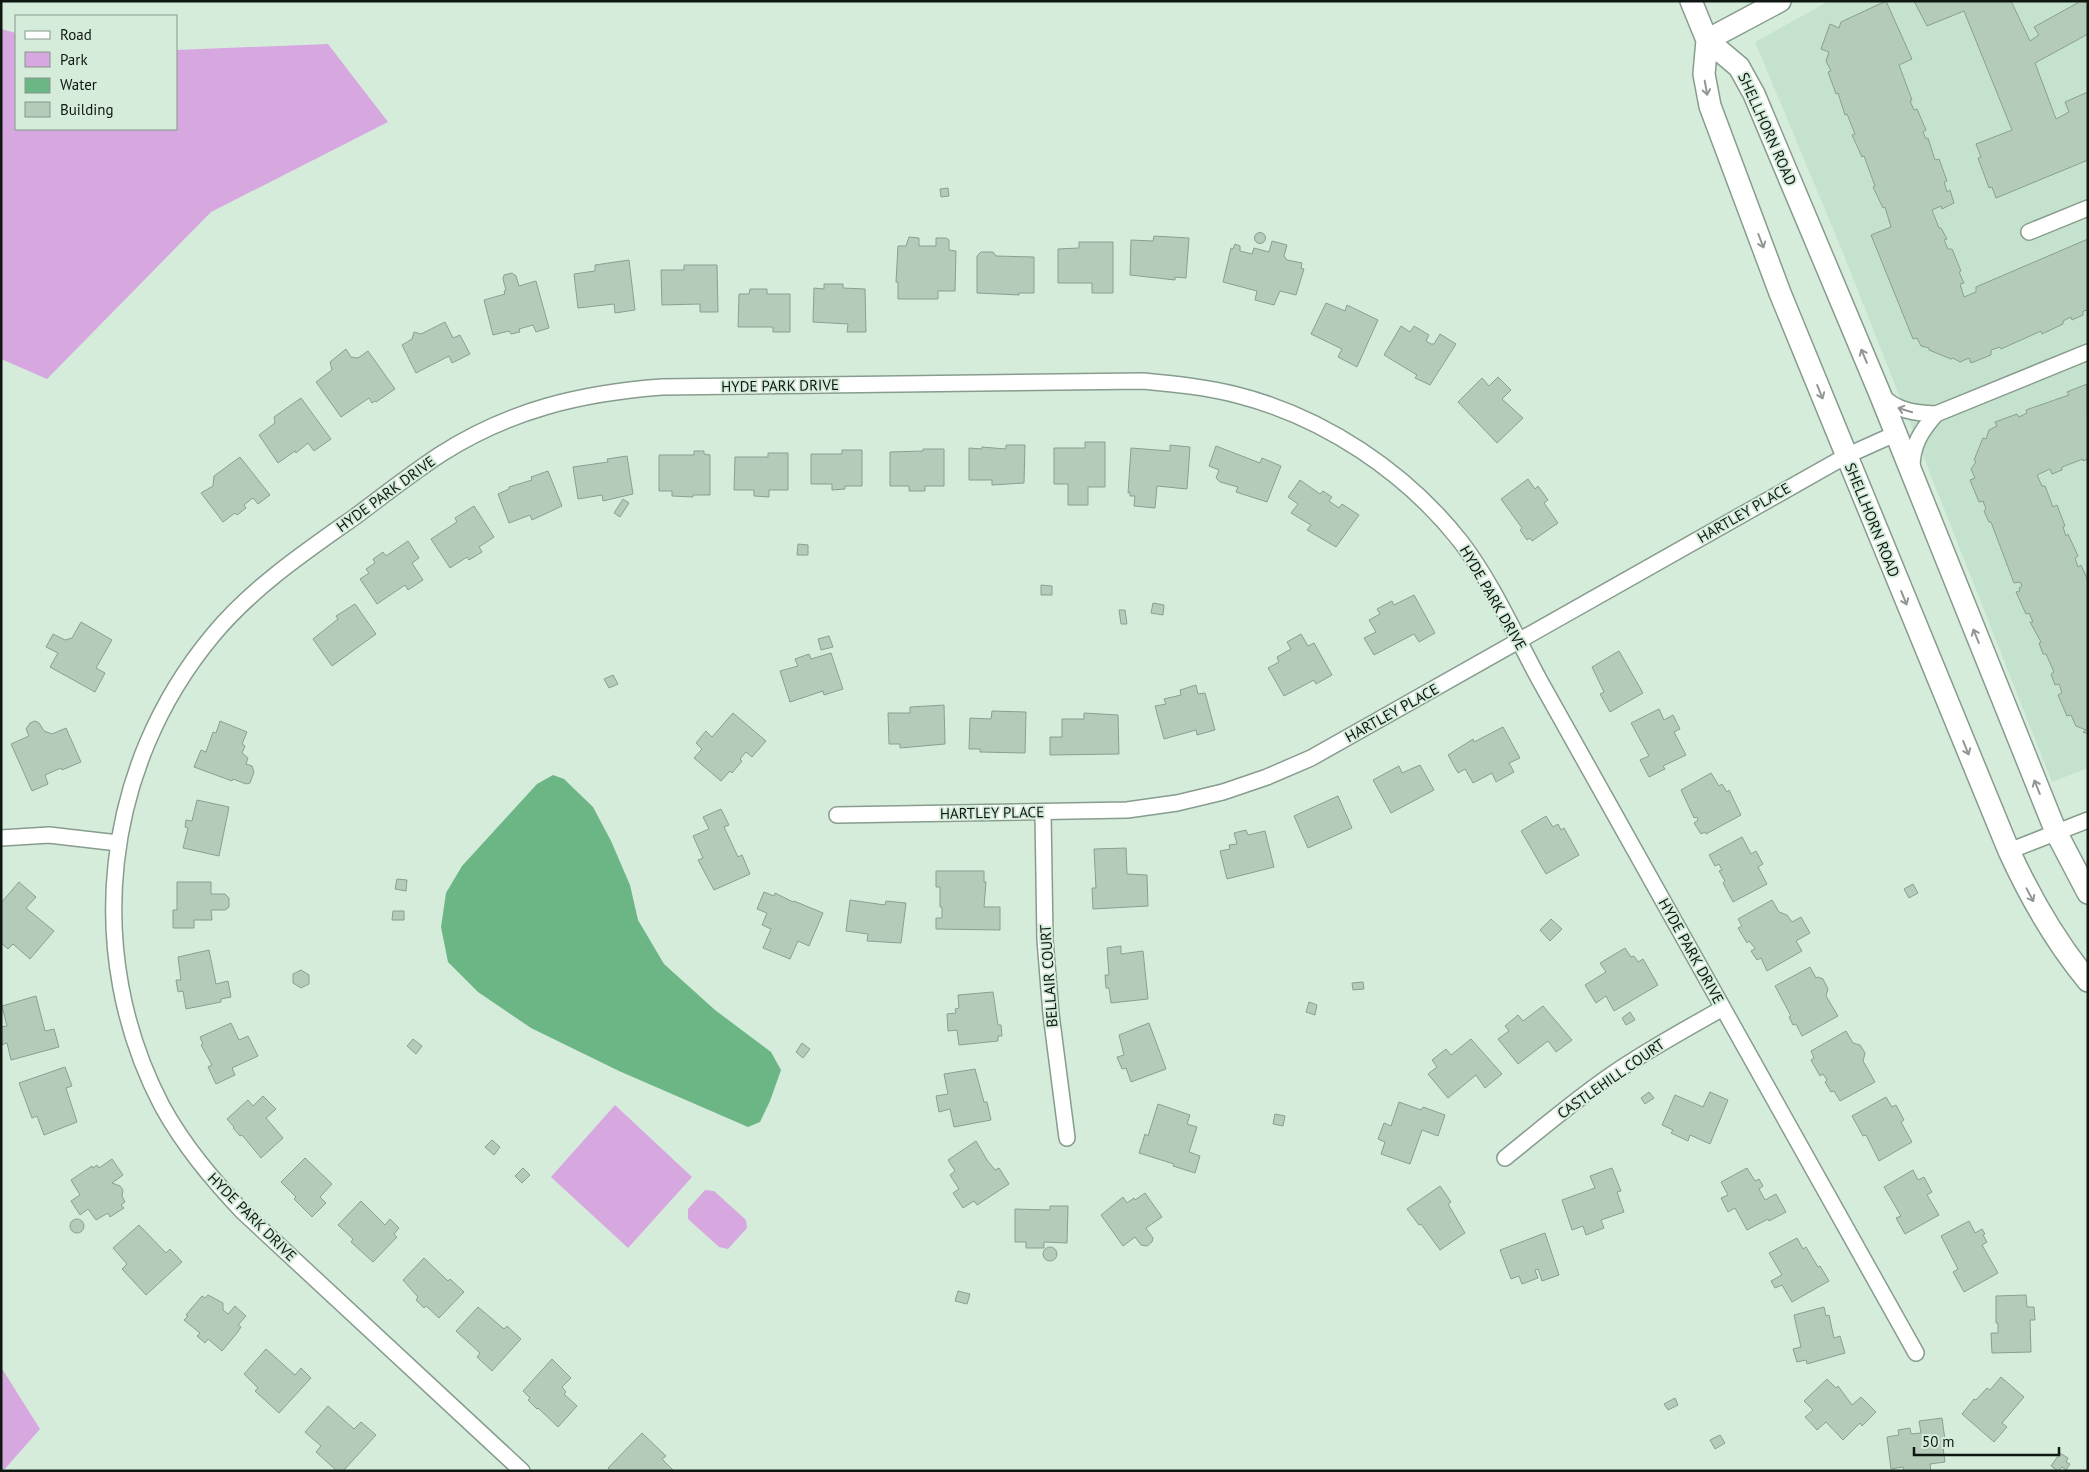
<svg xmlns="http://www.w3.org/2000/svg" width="2089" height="1472" font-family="'PT Sans',sans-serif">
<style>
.built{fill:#c4e2cd}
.green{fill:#d7a7e0}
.water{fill:#6cb585}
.building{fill:#b4cbba;stroke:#8a9f90}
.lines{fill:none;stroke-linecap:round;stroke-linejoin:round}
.street-casing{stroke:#879c8d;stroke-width:18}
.secondary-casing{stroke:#879c8d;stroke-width:24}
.street{stroke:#fff;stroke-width:15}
.secondary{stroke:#fff;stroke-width:21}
.oneway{stroke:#939794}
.labels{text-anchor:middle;stroke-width:4;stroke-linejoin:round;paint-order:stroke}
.street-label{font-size:15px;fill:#0e1711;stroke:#d5ecdb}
</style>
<rect width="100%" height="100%" fill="#d5ecdb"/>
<path class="built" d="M1829 1H2088V768L2052 782 1841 248 1755 42Z"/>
<path class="green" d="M1 29 16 33V129H176V50L328 44 388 122 211 212 47 379 1 359Z
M615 1105 692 1177 628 1248 551 1177Z
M705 1190 714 1191 746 1220 747 1228 728 1249 719 1247 688 1219V1209Z
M1 1367 40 1429 3 1471H1Z"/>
<path class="water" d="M553 775 564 779 593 807 611 841 630 885 638 920 664 964 715 1010 771 1052 781 1070 770 1101 760 1122 748 1127 619 1071 531 1028 478 992 448 962 441 927 446 893 462 866 537 784Z"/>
<path class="building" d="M1886 1 1912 59 1899 65 1912 100 1910 101 1914 110 1917 109 1926 130 1923 132 1926 139 1928 138 1935 160 1939 159 1947 181 1944 182 1947 192 1950 190 1954 203 1942 209 1941 206 1932 210 1939 228H1941L1947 239 1944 240 1948 249H1952L1961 271 1959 272 1964 283 1960 284 1964 297 1976 292V287L2088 239V310L2083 311V315L2072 320 2071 317 2063 321V324L2042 334 2041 331 2001 349 2000 347 1991 350V355L1971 363 1969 358 1960 362 1953 358 1951 359 1929 350V348L1921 346 1917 338 1913 339 1871 235 1891 227 1885 207 1883 208 1873 187 1875 186 1864 156 1862 157 1852 135 1855 134 1847 114 1845 115 1838 93 1836 94 1828 72 1831 71 1826 61 1829 52 1821 49 1830 24 1839 28 1841 22Z
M1914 1H2011L2030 41 2039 35 2034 27 2081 1H2088V34L2035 63 2056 119 2069 112 2065 102 2088 92V160L1996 198 1992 187 1989 188 1978 158 1981 157 1976 144 2012 130 1964 11 1927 26Z
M948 188 949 196 941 197 940 189Z
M1254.5 238a5.5 5.5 0 1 1 11 0a5.5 5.5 0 1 1-11 0Z
M1154 236 1189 238 1186 278 1175 277V280L1130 275 1131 240 1153 241Z
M909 237 919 238V246H936V238H946L949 240V250L956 251 955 291H938V299H898V282H896L898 246H906Z
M1272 241 1287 245 1284 256 1287 260 1302 263 1301 268 1304 269 1296 295 1280 291 1274 305 1255 300 1257 291 1223 282 1231 248 1233 249 1235 244 1240 246V251L1252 254 1254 248 1269 252Z
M1079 242H1113V293H1092V283H1058V249L1079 248Z
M981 252H993L996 256 1034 257V293H1019V295L977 293V256Z
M629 260 635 310 615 313 614 304 578 308 574 274 595 271V265Z
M684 265H717L718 312H700V304L662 305 661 270H684Z
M512 273 516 276 519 286 536 281 549 328 536 332 533 325 519 329 520 332 511 334 509 331 493 335 484 300 505 294 504 291 506 290 503 279 504 275Z
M824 284H843V288L865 289 866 332H847L848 324 813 322 814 288 824 289Z
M750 289H767V294H790V332H773V327H738L739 294H749Z
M1326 303 1345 311 1347 305 1378 320 1357 367 1338 357 1342 349 1311 334Z
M445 322 453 338 460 335 470 354 452 363 449 356 416 373 402 345 412 339 414 332 421 334Z
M1401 326 1410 332 1414 326 1429 335 1426 341 1431 344H1434L1440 334 1456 344 1430 385 1415 378 1417 375 1384 355Z
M346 349 351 357 358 358 368 351 395 389 376 402 375 401 372 403 369 398 341 417 316 382 332 370 330 362Z
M1498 377 1511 390 1502 399 1523 418 1497 443 1458 402 1482 378 1489 386Z
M2087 384 2088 459 2083 461V459L2062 467V470L2052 474 2050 469 2037 475 2042 486H2045L2053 507 2057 505 2065 526 2063 527 2066 536 2068 534 2078 556 2075 558 2078 567 2081 565 2088 581V734L2083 732 2086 730 2076 726 2071 715 2067 716 2058 695 2062 693 2059 684 2055 685 2051 674 2054 672 2046 654H2043L2039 643 2041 642 2030 622H2033L2029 613 2026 614 2016 592 2020 591 2019 588 2022 586 2020 582 2014 583 1991 522H1989L1984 511 1986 509 1983 501 1979 502 1970 480 1975 478 1971 469 1976 462 1974 460 1983 438 1986 439 1989 430 1997 426 1995 422 2017 414 2019 417 2027 413 2026 410 2069 395 2067 392Z
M301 398 331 439 314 451 308 443 296 453 295 451 278 463 259 435 275 423 274 417Z
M1085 442H1105V487H1088V505H1068V484H1054V448H1085Z
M1006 445H1025L1024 483 992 485V480H969V448L982 449V447L1006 449Z
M1170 445 1190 447 1187 489 1157 486 1155 508 1134 506 1135 496H1130V492L1128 493 1131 448 1170 451Z
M1216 446 1260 463 1262 458 1281 466 1267 502 1236 492 1238 487 1220 482 1216 478 1219 470 1209 466Z
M923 449H944V486H925V491H909V486H890V452L923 451Z
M842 450H862V486H845V489L832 490V484H811V454H842Z
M694 451H704V454L710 455V495H693V497L672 496V491H659V455H694Z
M768 453H788V490H769V497L754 496V490H734L735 457H768Z
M627 456 633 494 603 501 602 495 578 499 573 467 608 462 607 459Z
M240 457 270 495 258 504 253 498 244 505 246 508 237 515 235 513 223 522 201 493 213 486 214 476Z
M548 471 562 506 532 520 530 515 509 523 498 494 509 489V487L532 480 531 477Z
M1528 479 1535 489 1538 486 1548 500 1544 503 1558 523 1532 541 1530 538 1527 540 1520 530 1522 528 1501 499Z
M1300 480 1320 494 1323 491 1332 497 1329 501 1339 508 1342 504 1359 515 1336 547 1307 530 1311 525 1291 513 1298 504 1288 497Z
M623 499 629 503 620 517 614 513Z
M474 506 494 537 479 547 482 552 469 560 467 557 450 568 431 539 457 522 455 518Z
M408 541 419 558 412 563 423 580 408 590 405 585 377 604 360 579 369 573 366 569 375 563 373 559 383 552 386 556Z
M798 544 808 545V555H797Z
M1041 585 1052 586V595H1041Z
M1414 595 1435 633 1419 642 1414 634 1374 655 1364 638 1376 632 1369 620 1380 614 1377 609 1392 601 1394 605Z
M1153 603 1164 605 1163 615 1151 613Z
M355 604 376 634 332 666 313 639 338 619 336 616Z
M1119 610H1125L1127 624H1121Z
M81 622 112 640 96 668 105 673 95 692 50 667 58 653 46 647 53 634 65 640 72 638Z
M1301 634 1308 646 1314 643 1332 675 1316 684 1314 680 1284 696 1268 668 1279 662 1277 657 1291 649 1287 642Z
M829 636 833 647 821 650 818 639Z
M1619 651 1643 693 1610 712 1600 694 1604 692 1592 667Z
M831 653 843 689 824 695 823 691 790 702 780 671 798 666 795 659 809 654 811 659Z
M613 675 618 684 609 688 604 679Z
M1196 685 1198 694 1205 693 1215 730 1197 735 1196 730 1164 739 1155 706 1166 704 1164 699 1181 695 1180 690Z
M944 705 945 744 900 748V744H889L888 713H910V707Z
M1659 709 1664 720 1673 715 1680 729 1674 732 1686 755 1663 766 1665 769 1649 777 1640 760 1649 756 1631 723Z
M992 711 1026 712 1025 753 980 752V749H969L970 718 991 719Z
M733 713 766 741 752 757 746 752 740 759 742 761 732 773 730 771 721 781 694 758 702 749 696 743 706 731 712 737Z
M1084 713 1118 715 1119 754 1050 755V737H1062V719H1084Z
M35 721 39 723 44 731 52 734 66 728 81 762 62 770 61 768 45 775 48 784 32 791 11 744 29 736 26 729 30 723Z
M220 721 247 732 242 744 245 746 242 753 248 758 246 764 252 766 254 772 250 783 246 784 233 779 232 781 194 767 201 750 206 752 213 732 216 733Z
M1503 727 1520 758 1509 763 1514 772 1496 782 1492 773 1473 783 1465 769 1458 773 1448 755 1473 739 1474 742Z
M1420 765 1434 790 1391 813 1373 780 1399 766 1402 773Z
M1711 773 1719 786 1722 784 1727 792 1729 790 1741 815 1706 834 1705 832 1701 834 1694 823 1698 820 1697 817 1694 818 1681 790Z
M1338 796 1352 828 1308 848 1294 816Z
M197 800 229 807 219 856 183 848 188 828 185 827 186 820 192 821Z
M721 809 729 825 724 827 738 857 742 855 750 874 714 890 698 860 703 858 693 836 709 829 703 817Z
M1546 816 1553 827 1558 824 1561 830 1564 828 1579 855 1546 874 1521 831Z
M1246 830 1248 835 1265 831 1274 867 1227 879 1220 851 1230 849 1229 845 1237 844 1234 833Z
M1742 837 1751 854 1756 851 1763 864 1758 867 1767 884 1733 902 1723 883 1725 881 1719 871 1722 870 1719 864 1715 866 1709 855Z
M1126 848 1127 874 1147 875 1148 906 1093 909 1092 888H1096L1094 849Z
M936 871H984V882H986L984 907H1000V930L936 929V918H942V907H940V887H936Z
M397 879 407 880 406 891 395 889Z
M19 882 36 897 26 908 54 931 30 959 13 944 8 949 1 943V903Z
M177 882H211V894H225L229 898V907L225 910H211L212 920H194V928H173V910H177Z
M1913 884 1918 893 1909 898 1904 889Z
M764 892 774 896 775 893 793 902 794 901 823 913 809 946 798 941 790 959 763 948 771 929 762 925 767 913 757 909Z
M850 900 885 905 886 901 906 903 901 943 867 941 868 934 846 931Z
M1772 900 1779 912 1787 915 1792 922 1801 917 1810 933 1796 941 1802 951 1767 971 1761 958 1757 960 1751 951 1755 949 1754 947 1749 941 1747 943 1738 928 1742 926 1738 919Z
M393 911H404V920H392Z
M1551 919 1562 929 1550 941 1540 930Z
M1121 946V954L1143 951 1148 999 1111 1003 1109 988H1106L1105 975H1109L1107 948Z
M1625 948 1631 957 1634 956 1638 962 1643 959 1658 985 1614 1011 1606 996 1596 1003 1585 985 1606 972 1600 963Z
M209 950 216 984 228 981 231 997 221 999V1002L186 1009 183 991 178 992 176 980H181L178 957Z
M1810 967 1816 978 1818 977 1823 979 1828 989 1826 996 1838 1016 1802 1036 1796 1024 1793 1025 1789 1017 1791 1016 1775 986Z
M301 970 309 975V984L301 988 293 983V974Z
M1363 982 1364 989 1353 990 1352 983Z
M993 992 998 1025H1001L1002 1036H998V1041L959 1045 957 1030 948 1031 947 1014 956 1013 955 1009 959 1008 958 995Z
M36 996 45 1031 54 1029 59 1047 11 1060 7 1043 1 1045V1027L7 1026 2 1006Z
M1309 1002 1317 1005 1315 1015 1306 1012Z
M1543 1006 1572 1040 1556 1052 1548 1041 1518 1064 1498 1039 1509 1031 1505 1026 1518 1015 1523 1021Z
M1630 1012 1635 1020 1626 1025 1622 1018Z
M231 1023 239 1040 248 1036 258 1056 232 1068 235 1075 216 1084 208 1067 212 1065 201 1045 203 1044 200 1037Z
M1149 1023 1166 1069 1131 1082 1126 1068 1122 1069 1117 1057 1124 1055 1119 1035Z
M1846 1031 1853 1043 1860 1045 1865 1053 1863 1061 1875 1082 1840 1101 1834 1091 1831 1092 1825 1082 1827 1080 1823 1074 1820 1076 1811 1060 1814 1058 1811 1051Z
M413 1039 422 1046 416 1054 407 1046Z
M1471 1039 1502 1074 1485 1088 1476 1075 1448 1098 1428 1074 1437 1067 1432 1060 1446 1049 1451 1055Z
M802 1043 810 1049 803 1058 796 1052Z
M65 1067 72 1086 66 1088 77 1122 44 1135 37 1116 32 1118 19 1083Z
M975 1069 984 1102H987L991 1120 954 1127 950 1109 939 1112 936 1096 948 1094 944 1074Z
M1649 1092 1654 1098 1645 1104 1641 1098Z
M1710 1092 1728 1100 1710 1144 1690 1135 1688 1141 1671 1133 1673 1130 1662 1125 1675 1095 1703 1107Z
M263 1096 276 1109 266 1118 283 1138 261 1158 242 1135 240 1136 233 1128 234 1127 227 1119 248 1100 253 1106Z
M1886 1097 1892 1107 1896 1105 1904 1120 1901 1122 1912 1142 1879 1161 1866 1135 1863 1136 1852 1116Z
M1399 1102 1421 1110 1423 1107 1445 1115 1438 1136 1422 1130 1410 1164 1381 1154 1385 1142 1378 1139 1384 1123 1391 1126Z
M1158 1104 1190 1115 1187 1124 1197 1127 1189 1152 1200 1156 1195 1173 1173 1166 1174 1164 1139 1153 1145 1134 1148 1136Z
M1275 1114 1285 1116 1283 1126 1273 1124Z
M492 1140 500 1147 494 1155 485 1147Z
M976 1141 987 1160 995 1170 999 1168 1009 1184 977 1205 974 1201 963 1208 953 1193 959 1189 950 1175 955 1171 948 1160Z
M305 1158 332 1184 320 1197 326 1203 312 1217 294 1199 296 1197 281 1182Z
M112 1159 123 1175 112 1183 120 1186 123 1190 122 1196 125 1202 121 1205 124 1208 110 1217 108 1213 96 1220 88 1209 80 1215 71 1201 80 1195 71 1180 92 1166 93 1168 97 1165 99 1168Z
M523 1168 530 1175 522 1183 515 1176Z
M1612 1168 1621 1191 1617 1192 1624 1212 1601 1220 1604 1228 1586 1235 1583 1226 1572 1230 1562 1200 1595 1188 1590 1176Z
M1747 1168 1755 1181 1759 1179 1763 1186 1759 1189 1765 1200 1776 1194 1786 1212 1769 1221 1768 1219 1747 1230 1735 1208 1728 1212 1721 1198 1728 1195 1721 1182Z
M1913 1170 1918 1180 1924 1177 1932 1192 1927 1195 1939 1215 1905 1234 1896 1218 1901 1216 1884 1187Z
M1440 1186 1451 1202 1448 1204 1465 1233 1440 1250 1421 1224 1419 1225 1407 1209Z
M1145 1193 1162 1217 1146 1228 1153 1238 1152 1242 1147 1246 1141 1245 1135 1237 1123 1246 1101 1215 1123 1197 1127 1203 1134 1198 1135 1200Z
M361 1201 385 1225 390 1219 399 1228 394 1234 397 1237 373 1262 351 1242 353 1239 338 1225Z
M1050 1206H1068L1067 1243 1044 1242V1248H1026V1242H1015V1209L1050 1210Z
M70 1226a7 7 0 1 1 14 0a7 7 0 1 1-14 0Z
M1969 1221 1975 1233 1982 1229 1985 1234 1983 1235 1987 1242 1982 1245 1998 1273 1964 1292 1953 1272 1958 1269 1941 1236Z
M139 1225 166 1253 170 1249 182 1262 146 1295 122 1269 127 1264 113 1248Z
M1545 1233 1559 1275 1542 1281 1538 1269 1535 1270 1538 1278 1522 1284 1519 1276 1511 1279 1500 1250Z
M1797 1238 1803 1249 1806 1247 1818 1267 1820 1266 1829 1281 1792 1302 1782 1285 1775 1288 1771 1281 1782 1275 1769 1253Z
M1043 1254a7 7 0 1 1 14 0a7 7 0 1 1-14 0Z
M424 1258 448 1281 450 1279 464 1292 439 1318 426 1306 424 1308 416 1300 418 1297 403 1280Z
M958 1291 970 1294 967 1304 955 1301Z
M208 1295 223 1303V1310L228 1314 235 1306 246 1316 238 1325 241 1327 237 1333 222 1351 208 1339 205 1343 197 1336 200 1333 184 1320 188 1316 186 1315 202 1296 205 1298Z
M2026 1295 2027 1307H2034L2035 1320H2030L2031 1352 1992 1353 1991 1333H1998V1323H1996V1296Z
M478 1307 504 1329 507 1326 521 1339 492 1371 477 1357 480 1353 456 1331Z
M1824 1307 1826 1316 1829 1315 1834 1338 1840 1336 1845 1353 1807 1364 1806 1360 1797 1362 1793 1349 1801 1347 1794 1315Z
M266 1349 295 1375 301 1368 311 1378 279 1413 255 1391 258 1388 244 1374Z
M552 1359 571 1378 562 1387 566 1392 564 1394 577 1406 558 1427 538 1408 537 1409 528 1400 530 1398 523 1391Z
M2001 1377 2024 1397 2002 1423 2007 1427 1994 1442 1962 1414 1974 1399 1976 1400 1987 1388 1990 1390Z
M1827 1379 1836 1388 1838 1386 1852 1405 1861 1397 1876 1412 1862 1426 1860 1423 1843 1440 1826 1422 1817 1430 1805 1417 1813 1410 1804 1401Z
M1675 1398 1678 1405 1668 1410 1664 1404Z
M328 1406 354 1429 361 1422 376 1435 343 1471H337L316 1452 321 1446 305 1432Z
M1942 1418 1945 1440H1942L1945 1462 1930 1464 1931 1471H1904L1903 1467 1891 1469 1887 1437 1899 1435 1898 1430 1910 1428 1911 1434 1921 1433 1919 1421Z
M642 1433 666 1456 662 1459 674 1471H611L608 1468Z
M1720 1435 1725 1443 1715 1449 1710 1440Z
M2060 1453 2068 1458 2066 1462 2070 1464 2066 1470 2062 1467 2058 1471 2051 1466Z"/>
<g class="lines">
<g class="street-casing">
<path id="street" d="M2029 232 2088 208
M1881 395C1897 411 1914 413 1936 414L2088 352
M1912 468C1912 445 1921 431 1936 414
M1043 813 1045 940 1051 1014 1067 1138
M837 815 1127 810 1177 803 1223 792 1267 777 1311 758 1846 456 1895 434
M1 838 49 835 118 843
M2009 851 2088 820
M1505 1158C1541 1129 1576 1099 1614 1073 1649 1049 1686 1029 1723 1008
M522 1471 243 1212C212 1179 184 1146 162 1106 82 953 103 767 213 635 253 587 305 552 356 516 384 495 412 473 441 454 510 410 581 393 662 387L1143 381C1175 384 1206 387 1237 395 1324 417 1406 472 1461 542 1493 584 1515 635 1540 681L1916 1353"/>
</g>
<g class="secondary-casing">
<path id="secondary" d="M1691 1 1707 40 1739 67 1754 94 1880 394 2056 832 2088 893
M1707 40 1704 74 1710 106 1780 293 2009 851C2030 897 2055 941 2088 981
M1707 40 1780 1"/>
</g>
<use href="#street" class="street"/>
<use href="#secondary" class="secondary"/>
</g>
<defs><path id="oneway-shaft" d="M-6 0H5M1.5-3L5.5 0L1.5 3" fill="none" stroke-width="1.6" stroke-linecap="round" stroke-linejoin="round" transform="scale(1.25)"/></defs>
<g class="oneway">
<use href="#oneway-shaft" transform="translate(1706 88) rotate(80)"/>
<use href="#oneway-shaft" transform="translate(1761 241) rotate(69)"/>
<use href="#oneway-shaft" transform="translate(1864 356) rotate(-113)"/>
<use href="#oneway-shaft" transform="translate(1820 392) rotate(68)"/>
<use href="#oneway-shaft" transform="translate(1905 410) rotate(-163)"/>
<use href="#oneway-shaft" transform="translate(1904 598) rotate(68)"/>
<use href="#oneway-shaft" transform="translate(1976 636) rotate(-112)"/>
<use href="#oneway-shaft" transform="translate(1966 748) rotate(68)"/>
<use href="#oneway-shaft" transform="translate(2037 787) rotate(-112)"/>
<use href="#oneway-shaft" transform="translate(2030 895) rotate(62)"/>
</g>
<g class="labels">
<g class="street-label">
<text transform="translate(1767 129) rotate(66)" y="5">SHELLHORN ROAD</text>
<text transform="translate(780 386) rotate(-1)" y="5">HYDE PARK DRIVE</text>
<text transform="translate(386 494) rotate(-36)" y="5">HYDE PARK DRIVE</text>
<text transform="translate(1744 513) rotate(-30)" y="5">HARTLEY PLACE</text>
<text transform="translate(1872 520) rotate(68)" y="5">SHELLHORN ROAD</text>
<text transform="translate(1493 598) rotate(60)" y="5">HYDE PARK DRIVE</text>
<text transform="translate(1392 713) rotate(-29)" y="5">HARTLEY PLACE</text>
<text transform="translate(992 813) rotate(-1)" y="5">HARTLEY PLACE</text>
<text transform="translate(1691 951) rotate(61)" y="5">HYDE PARK DRIVE</text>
<text transform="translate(1049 976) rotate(-94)" y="5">BELLAIR COURT</text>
<text transform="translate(1611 1079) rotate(-35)" y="5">CASTLEHILL COURT</text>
<text transform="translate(252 1217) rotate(45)" y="5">HYDE PARK DRIVE</text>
</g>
</g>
<rect width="2089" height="1472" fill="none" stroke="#0e1711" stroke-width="5"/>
<rect x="15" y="15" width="162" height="115" fill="#d5ecdb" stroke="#85978a"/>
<rect x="25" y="31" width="25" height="8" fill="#ffffff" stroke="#85978a"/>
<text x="60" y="40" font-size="15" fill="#0e1711">Road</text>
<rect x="25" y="52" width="25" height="15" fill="#d7a7e0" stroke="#85978a"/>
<text x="60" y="65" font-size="15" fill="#0e1711">Park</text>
<rect x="25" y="78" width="25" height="15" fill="#6cb585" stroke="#85978a"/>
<text x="60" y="90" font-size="15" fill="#0e1711">Water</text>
<rect x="25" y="102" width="25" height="15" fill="#b4cbba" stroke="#85978a"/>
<text x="60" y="115" font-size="15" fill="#0e1711">Building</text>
<path d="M1914 1447v8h145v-8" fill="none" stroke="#0e1711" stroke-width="2.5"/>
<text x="1922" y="1447" font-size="15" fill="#0e1711" stroke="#d5ecdb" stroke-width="4" paint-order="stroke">50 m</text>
</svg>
